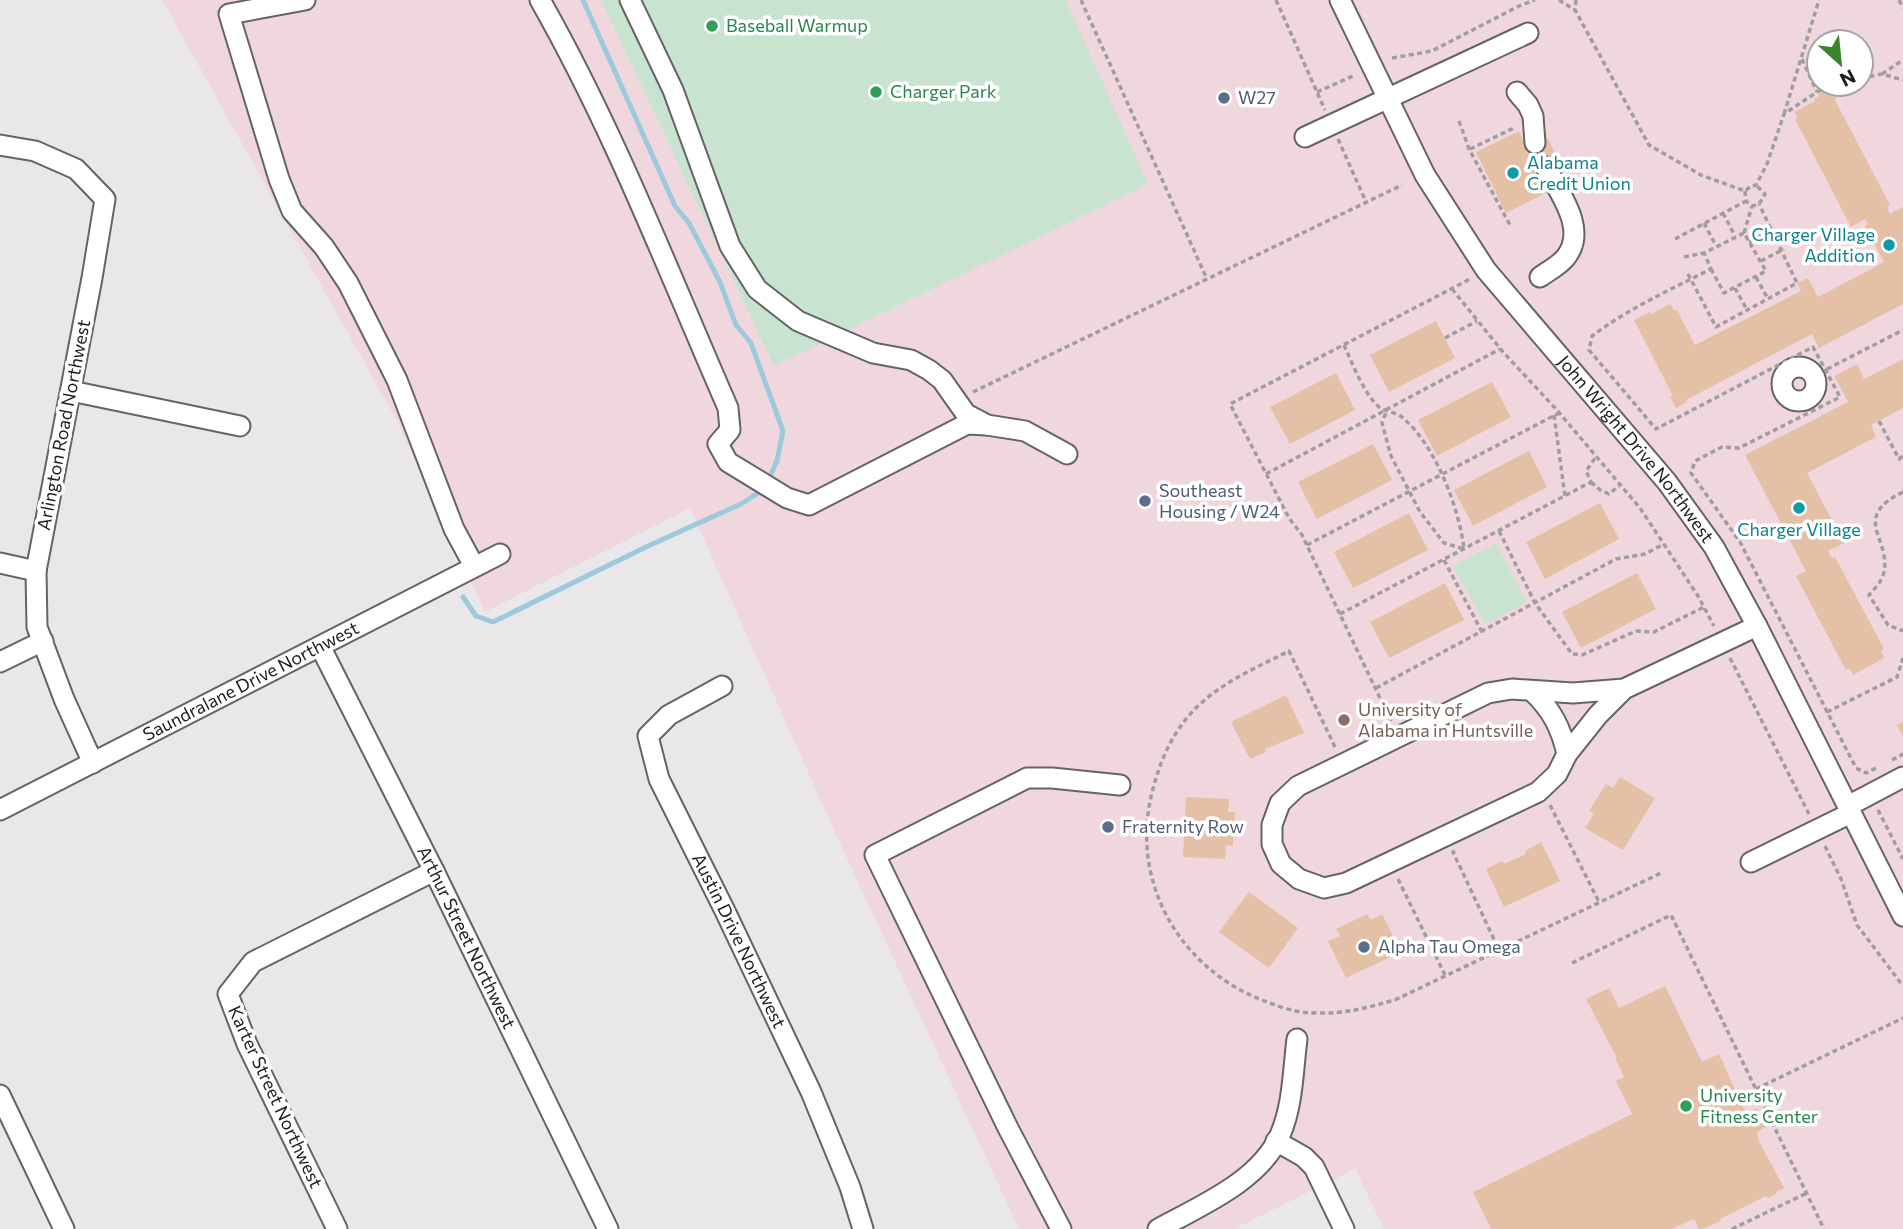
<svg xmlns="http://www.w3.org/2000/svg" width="1903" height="1229" font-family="Commissioner,sans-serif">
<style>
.education{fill:#f0d7de;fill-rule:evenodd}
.green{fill:#c9e3d1}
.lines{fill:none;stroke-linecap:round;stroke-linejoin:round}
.stream{stroke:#9dc9dc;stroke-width:5}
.building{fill:#e3c0a6}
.minor-casing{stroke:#666366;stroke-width:23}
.path{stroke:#a09da0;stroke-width:3.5;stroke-dasharray:5 3.5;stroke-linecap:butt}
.minor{stroke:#fff;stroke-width:19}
.leisure-dot{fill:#2e9e5b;stroke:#fff;stroke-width:2.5}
.service-dot{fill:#5c6f8a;stroke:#fff;stroke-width:2.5}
.culture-dot{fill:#0f9aa8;stroke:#fff;stroke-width:2.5}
.education-dot{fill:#8d6e63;stroke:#fff;stroke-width:2.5}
.labels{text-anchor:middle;stroke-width:7;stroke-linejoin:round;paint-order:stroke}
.leisure-label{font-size:18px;fill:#27864d;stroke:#fff;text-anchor:start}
.service-label{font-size:18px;fill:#4e5e75;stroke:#fff;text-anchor:start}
.culture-label{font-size:18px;fill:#0d838f;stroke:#fff;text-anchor:start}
.street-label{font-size:18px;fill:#1d1c1d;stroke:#fff}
.education-label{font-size:18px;fill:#785e54;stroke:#fff;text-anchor:start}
</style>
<rect width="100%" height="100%" fill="#eae7ea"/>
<path class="education" d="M162 0H1903V1229H1384L1355 1169 1234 1229H1019L833 828 690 508 485 612 398 423ZM1819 42H1861V84H1819Z"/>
<path class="green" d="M601 0H1066L1148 184 774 366Z
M1496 543 1527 602 1485 624 1453 566Z"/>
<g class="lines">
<path class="stream" d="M583 0 675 206 689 223 720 282 736 325 751 343 783 431 777 461 770 476
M463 597 476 616 493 622 648 546 741 504 763 490"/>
</g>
<path class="building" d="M1831 87 1837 98 1835 100 1890 205 1887 207 1890 214 1903 207V304L1819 348 1812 334 1686 400 1687 402 1676 408 1670 397 1673 396 1634 320 1650 312 1651 314 1670 304 1674 311 1677 310 1695 345 1801 291 1797 283 1808 278 1818 297 1884 262 1865 226 1868 224 1865 219 1851 227 1795 119 1798 118 1794 112 1815 101 1814 99 1819 96 1818 94Z
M1519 131 1526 147 1547 137 1559 161 1538 171 1548 192 1506 213 1476 152Z
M1436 321 1455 358 1389 392 1370 355Z
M1903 359V408L1871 425 1876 437 1807 473 1844 543 1828 551 1832 558 1835 557 1884 649 1881 651 1884 658 1853 675 1849 668 1846 670 1796 576 1806 571 1745 455 1848 402 1834 376 1857 364 1864 379Z
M1336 373 1355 410 1290 444 1270 407Z
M1492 382 1511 417 1437 456 1418 420Z
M1373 444 1392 480 1317 519 1298 482Z
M1529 451 1547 487 1473 526 1454 490Z
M1600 503 1619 539 1545 579 1526 542Z
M1409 513 1428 550 1353 588 1334 552Z
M1637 573 1656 609 1581 648 1562 612Z
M1445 583 1464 620 1389 658 1370 622Z
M1286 695 1304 733 1265 749 1266 752 1250 759 1231 722Z
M1903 722V737L1897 725Z
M1620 777 1655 798 1623 850 1585 828 1594 814 1589 811 1606 784 1613 788Z
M1186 797 1229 799 1228 812H1235L1233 846 1226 845 1225 859 1183 857Z
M1541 842 1560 881 1504 907 1486 869 1503 861 1504 864 1526 854 1525 851Z
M1249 892 1298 928 1269 968 1219 932Z
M1367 914 1371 920 1382 914 1401 952 1346 978 1328 941 1340 936 1336 929Z
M1665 986 1702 1062 1719 1054 1742 1105 1747 1112 1757 1108 1766 1127 1757 1132 1759 1141 1784 1188 1776 1192V1194L1768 1198 1766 1196 1720 1219 1721 1221 1702 1229H1699L1694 1219 1672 1229H1491L1473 1192 1632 1114 1616 1081 1624 1077 1615 1058H1617L1586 999 1609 988 1619 1008Z"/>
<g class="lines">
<g class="minor-casing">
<g id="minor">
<path d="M305 0 229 14 279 179 292 211 324 247 348 283 397 380 454 529 474 566"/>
<path d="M540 0C614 130 668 271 728 408L730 430 718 444 728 462 787 498 809 505 967 424 987 425"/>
<path d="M630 0 673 90 730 246 757 289 798 321 873 353 911 360 929 370 942 380 966 414 987 425 1025 431 1067 454"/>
<path id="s1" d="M1340 0 1425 175 1486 270 1667 482 1714 547 1757 626 1903 916"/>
<path d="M1517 92 1528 105 1533 116 1535 143"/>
<path d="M1305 137 1528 33"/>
<path d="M0 145 35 151 76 169 105 199 92 278 36 571 37 627 64 699 93 763"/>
<path d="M1540 277C1548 271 1560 265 1566 257 1588 229 1559 193 1546 167"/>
<circle cx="1799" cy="384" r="17"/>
<path d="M71 391 240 426"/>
<path d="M0 563 36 571"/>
<path id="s2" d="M321 648 434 871 608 1229"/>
<path d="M0 662 43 641"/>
<path id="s3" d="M722 686 669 715 648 736 659 779 725 911 811 1092 850 1187 863 1229"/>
<path d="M1624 689 1573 693 1512 689 1488 693 1298 786 1280 803 1272 825V844L1281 864 1299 879 1324 888 1346 883 1538 792 1557 774 1567 754 1598 715 1624 689 1757 626"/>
<path d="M1532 691C1552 710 1561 728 1567 754"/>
<path d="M1848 806 1903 777"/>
<path id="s4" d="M0 810 500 554"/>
<path d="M1751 862 1851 813"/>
<path d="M0 1095 64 1229"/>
<path d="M1276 1141 1304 1157 1314 1167 1344 1229"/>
<path d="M337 1229 247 1044 228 994 253 962 434 871"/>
<path d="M1061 1229 1008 1128 875 855 1027 778H1052L1120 785"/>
<path d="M1158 1229C1200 1206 1260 1181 1280 1135 1293 1106 1293 1070 1297 1039"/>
</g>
</g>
<path class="path" d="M1081 0 1207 279
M1276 0 1325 110
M1559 0 1575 10
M1576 0 1575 10 1649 145 1701 175 1745 191 1750 187 1756 185 1767 164 1784 114 1817 92 1833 84
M1899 0 1903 8
M1392 58 1432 51 1519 6 1535 0
M1802 59 1817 92
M1882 74 1903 60
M1861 78 1882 74 1903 80
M1317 92 1355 75
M1784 114 1819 0
M1459 121 1469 149 1511 227
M1338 139 1366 202
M1470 149 1516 127
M1745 191 1746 201 1752 206 1759 204 1765 194 1756 185
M1723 213 1735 236
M1704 223 1716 246
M1744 233 1752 206
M1675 239 1746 201
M1749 242 1772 230
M1684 257 1704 253
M1761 261 1784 249
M1711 269 1724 293 1766 271 1744 233 1704 253 1711 269C1670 290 1629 308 1592 336L1589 350 1656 429 1813 347 1840 397 1739 448 1722 447 1695 461 1691 473 1740 542 1856 768 1866 773 1876 768
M1688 274 1716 327 1797 283 1759 204
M1756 277 1768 299
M1735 288 1747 310
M1452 289 1503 352 1556 409 1640 508 1698 596 1714 626
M1445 338 1477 321
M1344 345C1352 363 1364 394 1379 407 1385 412 1397 412 1403 418 1436 446 1459 508 1464 549L1444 543 1420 512 1391 456 1382 423 1387 410
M1827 369 1903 330
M973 392 1402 185
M1554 415 1565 496
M1879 421 1899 459 1903 456
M1266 474 1500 349
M1591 482 1600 490 1609 494 1620 485
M1903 492C1850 518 1891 538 1884 572 1882 582 1875 588 1869 595L1888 625 1903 631
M1499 531 1535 603 1572 654 1582 655 1636 631 1654 632 1704 607
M1307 545 1559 413
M1444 560 1482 632
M1340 614 1591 482 1586 471 1596 457
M1730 658 1809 814
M1376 688 1616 559 1645 554 1664 544
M1827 712 1897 677 1903 658
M1391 721 1302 535 1289 518 1230 404 1472 278
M1335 747 1289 651C1258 667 1224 681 1198 706 1174 729 1161 758 1153 789 1129 876 1175 963 1257 998 1274 1005 1295 1013 1313 1013 1345 1014 1368 1008 1397 999L1661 873
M1892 760 1903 754
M1550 805 1599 902
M1878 810 1903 859
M1825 846 1841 879 1857 925 1903 986
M1455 851 1453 852 1499 950
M1398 879 1445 975
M1572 963 1671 915 1824 1229
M1756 1089 1903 1018
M1732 1229 1807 1193"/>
<use href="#minor" class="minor"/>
</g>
<g class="leisure-dot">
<circle cx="712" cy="26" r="7"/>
<circle cx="876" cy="92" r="7"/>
<circle cx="1686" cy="1106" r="7"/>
</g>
<g class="service-dot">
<circle cx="1224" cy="98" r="7"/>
<circle cx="1145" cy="501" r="7"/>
<circle cx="1108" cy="827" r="7"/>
<circle cx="1364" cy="947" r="7"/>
</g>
<g class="culture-dot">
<circle cx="1513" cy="173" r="7"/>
<circle cx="1889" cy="245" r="7"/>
<circle cx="1799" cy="508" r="7"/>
</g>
<circle class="education-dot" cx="1344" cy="720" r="7"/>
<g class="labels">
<g class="leisure-label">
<text x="726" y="32">Baseball Warmup</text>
<text x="890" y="98">Charger Park</text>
<text x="1700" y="1102">University<tspan x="1700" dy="21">Fitness Center</tspan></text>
</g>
<g class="service-label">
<text x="1238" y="104">W27</text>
<text x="1159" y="497">Southeast<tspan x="1159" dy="21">Housing / W24</tspan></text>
<text x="1122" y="833">Fraternity Row</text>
<text x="1378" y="953">Alpha Tau Omega</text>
</g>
<g class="culture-label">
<text x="1527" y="169">Alabama<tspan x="1527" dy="21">Credit Union</tspan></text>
<text x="1875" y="241" text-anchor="end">Charger Village<tspan x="1875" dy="21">Addition</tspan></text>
<text x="1799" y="536" text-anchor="middle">Charger Village</text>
</g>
<g class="street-label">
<text transform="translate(64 425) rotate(-79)" y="6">Arlington Road Northwest</text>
<text dy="6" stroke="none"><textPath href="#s1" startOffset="541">John Wright Drive Northwest</textPath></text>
<text dy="6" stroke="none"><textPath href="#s4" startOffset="282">Saundralane Drive Northwest</textPath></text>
<text dy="6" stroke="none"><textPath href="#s2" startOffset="324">Arthur Street Northwest</textPath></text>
<text dy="6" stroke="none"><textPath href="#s3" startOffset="315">Austin Drive Northwest</textPath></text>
<text transform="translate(275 1097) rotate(65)" y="6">Karter Street Northwest</text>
</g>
<g class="education-label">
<text x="1358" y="716">University of<tspan x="1358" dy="21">Alabama in Huntsville</tspan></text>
</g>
</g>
<g transform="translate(1840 63) rotate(153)"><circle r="33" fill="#ffffff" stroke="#a5a4a5" stroke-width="2"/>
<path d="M0-5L12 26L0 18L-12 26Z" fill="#3c842b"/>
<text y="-10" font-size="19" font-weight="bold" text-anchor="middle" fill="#1d1c1d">N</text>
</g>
</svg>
